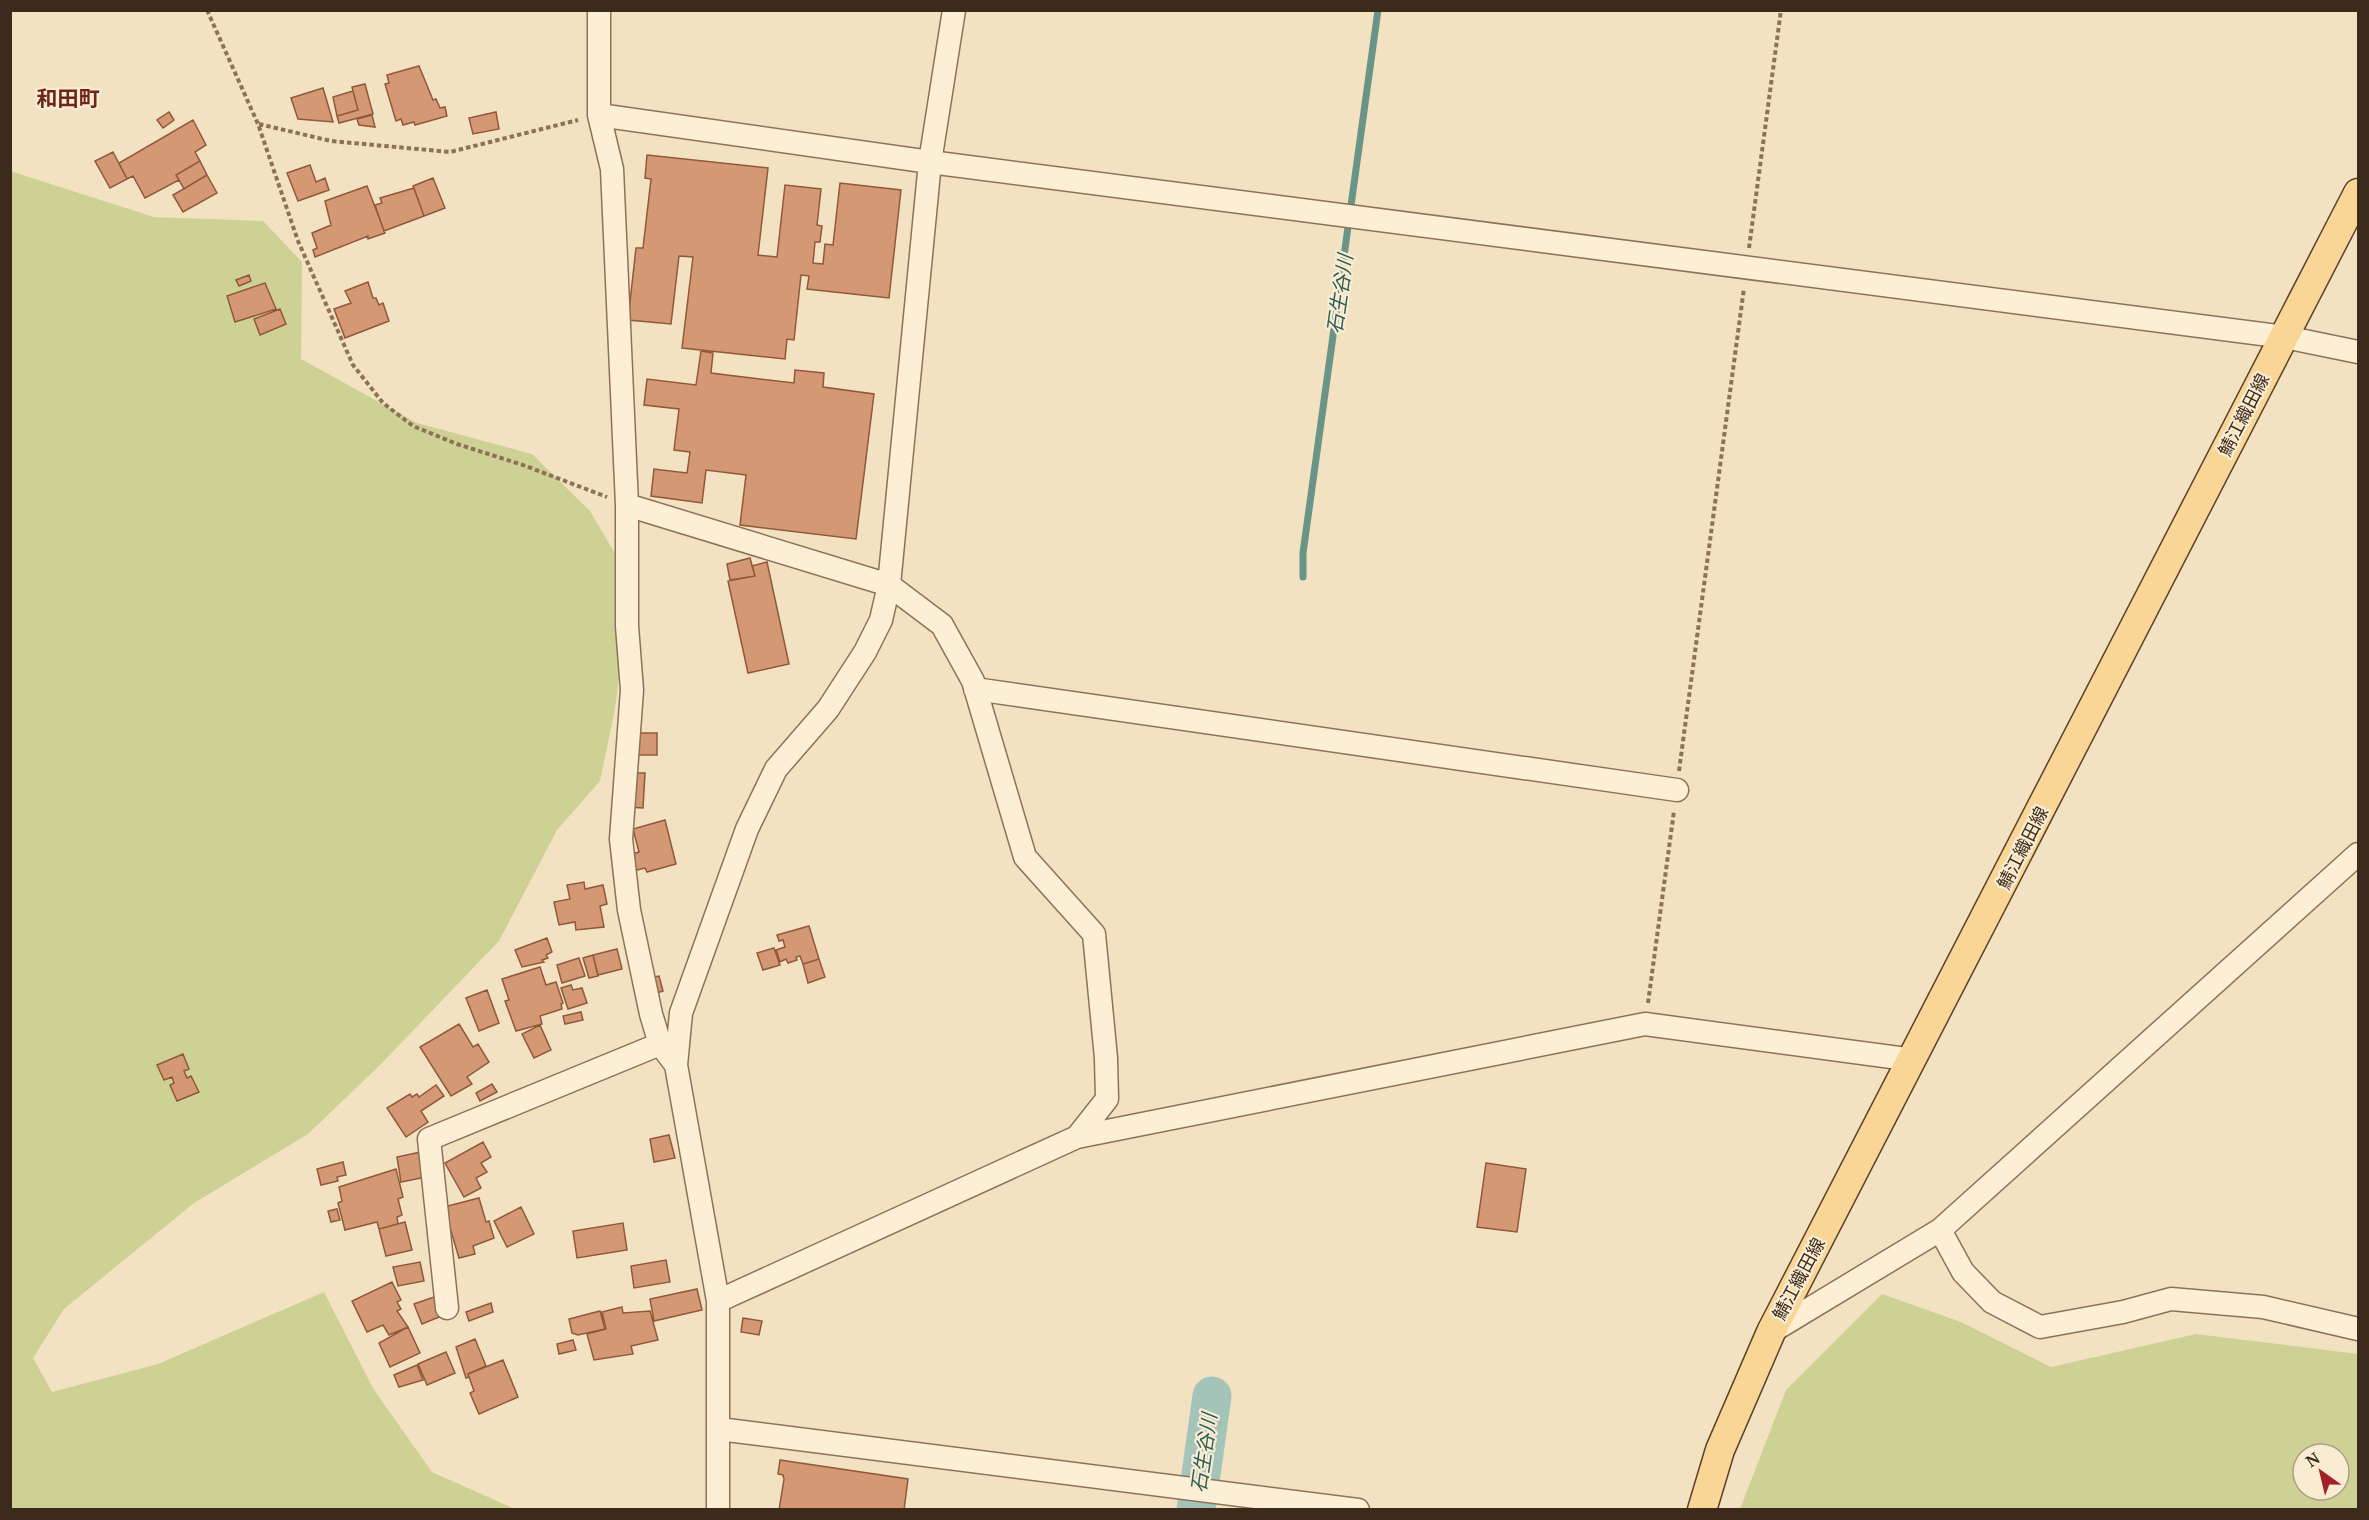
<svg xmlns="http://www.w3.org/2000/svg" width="2369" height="1520" font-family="'Noto Serif','Noto Sans JP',serif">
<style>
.green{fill:#cdd294;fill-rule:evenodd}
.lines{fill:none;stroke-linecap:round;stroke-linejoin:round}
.stream{stroke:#6a9488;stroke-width:7}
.river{stroke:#a4c4ba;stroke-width:39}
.building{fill:#d49874;stroke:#90593a;stroke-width:1.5}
.minor-casing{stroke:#8e7257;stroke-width:25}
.major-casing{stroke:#5b402b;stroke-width:31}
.path{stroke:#8e7257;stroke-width:4;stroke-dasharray:4.5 3;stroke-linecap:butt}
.minor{stroke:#fcefd6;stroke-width:22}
.major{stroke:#f9d696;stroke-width:28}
.labels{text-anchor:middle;stroke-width:4.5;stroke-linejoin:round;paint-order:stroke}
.street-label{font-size:18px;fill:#3c2b1c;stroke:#f9ecd2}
.water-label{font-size:20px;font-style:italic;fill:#2a5e58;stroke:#f9ecd2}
.quarter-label{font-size:21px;font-weight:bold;fill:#6d2617;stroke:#f9ecd2}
</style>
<rect width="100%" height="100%" fill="#f2e2c2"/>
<path class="green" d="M10 171 154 217 263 221 302 262 301 359 417 423 532 454 590 511 631 581 615 709 600 781 557 830 499 941 381 1064 308 1134 194 1203 64 1309 33 1358 52 1392 158 1364 324 1292 374 1390 432 1472 515 1509H11Z
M1882 1294 1961 1322 2051 1367 2196 1334 2358 1354V1509H1740L1786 1390ZM2303 1454H2339V1490H2303Z"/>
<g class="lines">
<path class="stream" d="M1303 577V553L1378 10"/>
<path class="river" d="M1196 1510 1212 1396"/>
</g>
<path class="building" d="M419 66 433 100 436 99 440 108 445 107 447 116 415 125 414 122 403 125 401 119 396 121 385 84 389 83 387 75Z
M365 84 373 114 339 123 337 116 358 110 352 87Z
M323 88 333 122 298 119 291 98Z
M353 91 358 110 337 116 333 97Z
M169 112 174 120 163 128 157 120Z
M496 112 499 129 473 134 469 118Z
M372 115 375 127 359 125 357 119Z
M193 120 206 145 195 152 200 161 176 175 179 180 145 198 133 176 127 179 119 163Z
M113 152 127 179 110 188 95 161Z
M647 155 768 168 758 255 777 257 785 185 821 189 817 225 822 226 820 242H815L813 263 823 264 825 244 833 245 840 183 901 190 889 298 807 289 809 276 801 275 794 340 787 339 785 359 682 348 693 257 679 256 671 324 628 320 636 248H643L651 179 645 178Z
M200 161 207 175 184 189 176 175Z
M310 165 316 182 325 178 329 190 298 201 287 173Z
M207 175 217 193 183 212 173 195Z
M433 178 445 208 424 216 413 186Z
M367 186 385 233 368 239V236L315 257 313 250 317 248 312 233 331 225 325 201Z
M414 188 424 216 384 231 375 205 382 203 380 198Z
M249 275 251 281 239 286 236 280Z
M368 282 373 298H376L379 305 383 303 389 321 345 338 334 309 351 303 345 291Z
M265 283 276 309 235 322 227 296Z
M280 309 286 324 260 335 254 319Z
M701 351 713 353 711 373 794 383 795 370 824 373 823 387 874 394 856 539 740 525 746 475 706 470 702 503 651 496 654 469 687 473 690 452 674 450 679 409 644 405 647 379 696 385Z
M750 558 755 576 730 580 727 564Z
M767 562 789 664 748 673 728 581 755 576 752 566Z
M636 733H657V755H636Z
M632 773H645L643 808 628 807Z
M665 820 676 864 647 872 645 868 629 872 625 856 639 852 633 829Z
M584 882 585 889 603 885 607 904 600 906 604 927 576 930 575 922 559 925 554 902 570 899 567 885Z
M809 926 819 959 803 964 800 956 796 957 797 960 788 963 786 959 780 962 776 950 785 947 783 940 779 941 777 935Z
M547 938 552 952 546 955 548 958 542 960 544 962 522 967 515 950Z
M774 948 780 965 763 970 757 953Z
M617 949 622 969 598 975 593 955Z
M593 955 598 976 589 978 583 958Z
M579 958 585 976 562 983 557 965Z
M819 959 825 977 808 983 803 964Z
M540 967 546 985 556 982 563 1003 561 1004 562 1009 540 1016 542 1024 516 1031 505 1001 509 1000 502 979Z
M659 976 663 991 653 994 649 978Z
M571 985 573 990 582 988 587 1003 568 1009 561 988Z
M487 990 499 1023 479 1031 466 998Z
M581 1012 583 1020 565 1024 563 1016Z
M459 1024 473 1047 478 1044 489 1062 467 1077 472 1084 451 1096 420 1047Z
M540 1025 551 1050 534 1058 522 1034Z
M183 1054 189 1069 184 1071 187 1078 191 1076 199 1092 177 1101 170 1085 174 1083 172 1077 164 1080 157 1065Z
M492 1084 497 1092 480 1101 476 1093Z
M436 1085 444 1096 421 1111 428 1122 406 1137 387 1108 410 1094 412 1097 417 1094 419 1097Z
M669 1135 675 1158 654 1162 650 1139Z
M483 1142 491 1157 481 1163 487 1172 476 1178 481 1188 464 1197 445 1163Z
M421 1152 426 1177 401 1182 397 1157Z
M343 1162 346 1175 337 1177 338 1181 321 1185 317 1169Z
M1486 1163 1526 1169 1517 1232 1477 1227Z
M396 1169 403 1197 398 1199 402 1215 397 1217 398 1224 379 1229 377 1222 345 1230 338 1203 342 1201 339 1187Z
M479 1198 486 1222 489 1221 494 1238 473 1246 475 1254 459 1258 444 1207Z
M521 1207 534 1234 507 1247 494 1221Z
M337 1209 340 1220 331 1222 328 1211Z
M405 1222 412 1250 386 1256 379 1229Z
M623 1223 627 1250 577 1258 573 1231Z
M666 1260 670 1282 634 1288 631 1266Z
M420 1262 424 1281 398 1286 393 1267Z
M392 1282 401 1300 397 1302 401 1309 397 1311 408 1327 389 1335 383 1325 367 1332 352 1301Z
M697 1289 702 1310 654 1321 650 1299Z
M437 1296 444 1315 422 1324 414 1304Z
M491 1303 493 1312 469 1321 466 1312Z
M622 1307 623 1313 650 1311 658 1340 631 1346 633 1354 594 1360 587 1334 606 1329 602 1312Z
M600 1311 605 1329 578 1335 572 1333 569 1319Z
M743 1318 762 1321 759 1335 741 1332Z
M408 1327 420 1353 390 1367 379 1343Z
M475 1339 486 1366 468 1374 469 1377 466 1378 456 1347Z
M573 1340 576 1350 559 1354 557 1344Z
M446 1352 455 1373 427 1385 418 1364Z
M503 1360 518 1397 479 1414 470 1393 474 1391 468 1374Z
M417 1365 423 1380 399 1387 394 1375Z
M780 1460 908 1479 904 1510H779L784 1479 783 1475 778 1474Z"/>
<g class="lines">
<g class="minor-casing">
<path id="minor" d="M599 10V115L612 169 627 505V626L632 690 621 839 629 910 651 1014 660 1044 676 1065
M599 115 930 162 2285 337 2358 352
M627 505 889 585 942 625 973 681 1025 857 1094 934 1106 1058 1107 1099 1077 1137
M975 689 1677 790
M1940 1230 1963 1272 1992 1302 2040 1327 2123 1312 2171 1299 2263 1307 2358 1329
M718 1301 1077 1137 1645 1024 1914 1060
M447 1308 429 1139 660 1044
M1771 1332 1940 1230 2358 854
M719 1429 1358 1510
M718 1510V1301L676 1065 681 1013 747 829 776 769 828 709 865 652 881 620 889 585 930 162 954 10"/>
</g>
<g class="major-casing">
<path id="major" d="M1702 1510 1720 1450 1771 1332 2358 193"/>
</g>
<path class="path" d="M207 10 258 124 298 241 353 365 383 403 413 426 457 444 523 465 607 497
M259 124 331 141 450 152 578 120
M1749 248 1781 10
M1679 771 1744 288
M1648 1003 1674 811"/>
<use href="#minor" class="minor"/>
<use href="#major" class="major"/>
</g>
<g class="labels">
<g class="street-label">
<text transform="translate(2244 415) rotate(-63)" y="6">鯖江織田線</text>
<text transform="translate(2023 848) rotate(-63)" y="6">鯖江織田線</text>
<text transform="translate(1799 1279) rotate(-62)" y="6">鯖江織田線</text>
</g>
<g class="water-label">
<text transform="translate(1340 294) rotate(-82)" y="7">石生谷川</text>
<text transform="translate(1204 1453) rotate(-82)" y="7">石生谷川</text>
</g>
<g class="quarter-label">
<text x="68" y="106">和田町</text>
</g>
</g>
<rect width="2369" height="1520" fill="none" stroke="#3c2b1c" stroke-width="24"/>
<g transform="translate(2321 1472) rotate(326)"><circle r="28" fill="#f9ecd2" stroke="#ad9f89" stroke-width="1.5"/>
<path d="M0-4.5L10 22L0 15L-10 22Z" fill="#a32126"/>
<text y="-9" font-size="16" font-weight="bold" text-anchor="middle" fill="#3c2b1c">N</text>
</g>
</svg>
